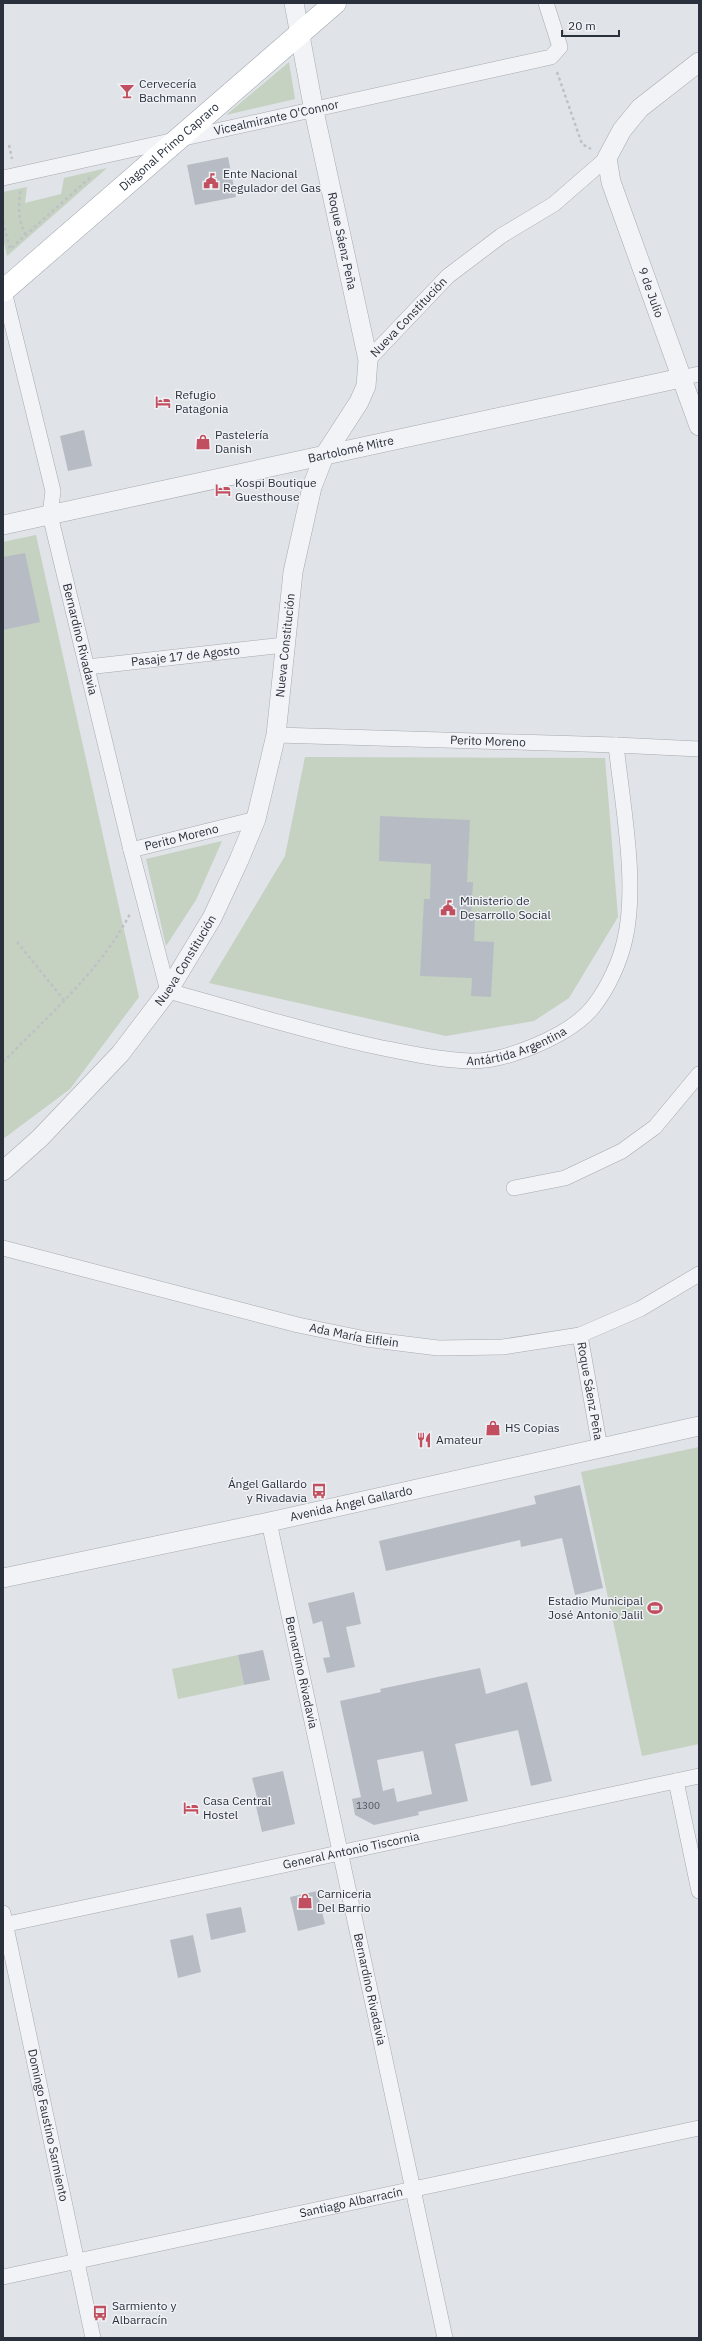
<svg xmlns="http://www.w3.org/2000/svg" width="702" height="2341" font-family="'IBM Plex Sans',sans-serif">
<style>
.green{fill:#c5d1c1}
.building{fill:#b7bcc4;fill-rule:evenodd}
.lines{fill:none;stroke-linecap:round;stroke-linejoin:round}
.minor-casing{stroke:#a6aab1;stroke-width:16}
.tertiary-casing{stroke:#a6aab1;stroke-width:20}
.primary-casing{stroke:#a0a7b2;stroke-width:23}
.path{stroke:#bec1c6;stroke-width:2.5;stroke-dasharray:3 3;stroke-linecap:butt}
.minor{stroke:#f2f3f6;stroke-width:15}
.tertiary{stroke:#f2f3f6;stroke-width:19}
.primary{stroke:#fff;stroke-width:22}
.labels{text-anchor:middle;stroke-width:3;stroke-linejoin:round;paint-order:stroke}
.number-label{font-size:10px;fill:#4d545f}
.poi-label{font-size:12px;fill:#2a313d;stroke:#eff1f5;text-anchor:start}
.street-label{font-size:12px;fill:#2a313d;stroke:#eff1f5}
</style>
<rect width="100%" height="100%" fill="#e0e3e7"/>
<path class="green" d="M289 62 295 99 226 115Z
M107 168 7 256 3 238V192L27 187 25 203 61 194 64 178Z
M36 535 139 997 70 1089 3 1139V542Z
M305 757 605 758 618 917 569 998 534 1021 446 1036 209 983 285 856Z
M222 841 196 900 166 946 146 859Z
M699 1447V1744L642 1756 581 1472Z
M238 1655 244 1685 178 1699 172 1669Z"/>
<path class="building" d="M228 157 236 197 195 205 187 165Z
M84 430 92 466 68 471 60 436Z
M25 553 40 622 3 630V557Z
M380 816 470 820 467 882H473L471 918H475L474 941 494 942 491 997 471 996 472 978 420 976 424 899H430L431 864 379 861Z
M580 1485 603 1588 575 1595 562 1538 521 1547 520 1540 386 1571 379 1541 536 1504 534 1496Z
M354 1592 361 1624 346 1627 355 1667 327 1673 323 1658 330 1657 322 1621 313 1624 308 1603Z
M263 1650 270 1680 244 1685 238 1655Z
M480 1668 486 1694 527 1682 552 1781 531 1786 518 1730 455 1744 468 1801 418 1812 419 1815 374 1825 355 1815 352 1799 361 1797 340 1701 381 1692 380 1689ZM423 1751 432 1794 397 1802 394 1788 383 1791 377 1760Z
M283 1771 295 1824 262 1832 255 1802 258 1801 252 1778Z
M317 1891 325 1924 298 1931 290 1897Z
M241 1907 246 1932 211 1940 206 1914Z
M193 1935 201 1972 178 1978 170 1940Z"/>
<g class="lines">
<g class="minor-casing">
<g id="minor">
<path id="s1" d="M3 178 551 57 560 47 546 3"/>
<path id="s2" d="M3 287 53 491 50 515 131 850 168 991C238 1010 307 1032 378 1047 408 1053 439 1060 470 1061 506 1062 571 1035 593 1007 608 988 620 962 625 939 638 883 622 802 616 745"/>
<path id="s3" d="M368 360 448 276 501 236 554 204 607 158"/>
<path d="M681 378 699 374"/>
<path id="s4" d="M87 667 284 645"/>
<path id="s5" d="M276 735 616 745 699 749"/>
<path id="s6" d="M131 850 256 819"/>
<path d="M514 1188 565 1178 622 1151 655 1127 699 1074"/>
<path id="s7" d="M3 1248 298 1325 366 1339 438 1348 503 1347 580 1335 640 1309 699 1274"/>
<path id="s8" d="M580 1335 600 1448"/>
<path id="s9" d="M269 1522 445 2338"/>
<path d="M676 1781 699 1891"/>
<path id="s10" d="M3 1913 93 2338"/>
<path id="s11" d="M3 1925 699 1776"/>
<path id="s12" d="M3 2277 699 2128"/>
</g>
</g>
<g class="tertiary-casing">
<g id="tertiary">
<path id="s13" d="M699 62 640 108 622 130 607 158 611 182 699 426"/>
<path id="s14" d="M3 525 681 378"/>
<path id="s15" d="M3 1171 40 1138 120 1054 168 991 212 918 239 860 256 819 276 735 293 572 312 487 324 456 359 402 366 386 368 360 314 111 294 3"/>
<path id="s16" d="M3 1578 269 1522 699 1426"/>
</g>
</g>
<g class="primary-casing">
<g id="primary">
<path id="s17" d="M3 291 335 3"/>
</g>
</g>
<path class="path" d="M557 72 582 144 591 149
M9 145 12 159
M20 191C19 207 17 220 26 235
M3 222 10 249 92 176
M17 942 64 1000
M3 1062C48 1016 100 971 130 914"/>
<use href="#minor" class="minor"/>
<use href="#tertiary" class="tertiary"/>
<use href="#primary" class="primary"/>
</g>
<defs>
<g id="bar-bare" transform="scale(1.2)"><path d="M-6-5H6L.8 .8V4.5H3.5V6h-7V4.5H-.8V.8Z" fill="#c24f5f" stroke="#eff1f5" stroke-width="2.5" paint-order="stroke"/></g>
<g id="civic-bare" transform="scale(1.2)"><path d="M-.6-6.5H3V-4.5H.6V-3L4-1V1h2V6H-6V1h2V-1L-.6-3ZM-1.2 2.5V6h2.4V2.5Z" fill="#c24f5f" stroke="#eff1f5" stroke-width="2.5" paint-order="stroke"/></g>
<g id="hotel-bare" transform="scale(1.2)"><path d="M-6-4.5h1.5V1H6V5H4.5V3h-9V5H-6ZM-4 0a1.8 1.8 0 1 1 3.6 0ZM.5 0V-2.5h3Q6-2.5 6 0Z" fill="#c24f5f" stroke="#eff1f5" stroke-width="2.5" paint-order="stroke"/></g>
<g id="shop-bare" transform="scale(1.2)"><path d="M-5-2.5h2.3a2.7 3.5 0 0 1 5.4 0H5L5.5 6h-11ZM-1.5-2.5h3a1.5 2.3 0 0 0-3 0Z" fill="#c24f5f" stroke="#eff1f5" stroke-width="2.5" paint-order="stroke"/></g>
<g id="restaurant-bare" transform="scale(1.2)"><path d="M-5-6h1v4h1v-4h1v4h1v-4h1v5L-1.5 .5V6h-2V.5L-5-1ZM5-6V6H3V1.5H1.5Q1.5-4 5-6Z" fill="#c24f5f" stroke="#eff1f5" stroke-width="2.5" paint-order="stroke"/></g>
<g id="bus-bare" transform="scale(1.2)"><path d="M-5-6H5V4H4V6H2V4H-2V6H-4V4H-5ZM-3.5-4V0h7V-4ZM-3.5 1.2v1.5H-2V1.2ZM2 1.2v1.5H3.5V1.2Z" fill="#c24f5f" stroke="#eff1f5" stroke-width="2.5" paint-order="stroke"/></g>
<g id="stadium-bare" transform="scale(1.2)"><path d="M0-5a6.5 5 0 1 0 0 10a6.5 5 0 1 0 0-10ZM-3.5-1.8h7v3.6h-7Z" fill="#c24f5f" stroke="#eff1f5" stroke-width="2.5" paint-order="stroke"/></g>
</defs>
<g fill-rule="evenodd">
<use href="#bar-bare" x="127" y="91"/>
<use href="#civic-bare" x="211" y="181"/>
<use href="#hotel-bare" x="163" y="402"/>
<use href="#shop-bare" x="203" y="442"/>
<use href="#hotel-bare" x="223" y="490"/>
<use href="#civic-bare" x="448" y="908"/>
<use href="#shop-bare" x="493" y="1428"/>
<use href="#restaurant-bare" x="424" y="1440"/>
<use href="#bus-bare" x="319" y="1491"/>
<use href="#stadium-bare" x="655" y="1608"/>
<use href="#hotel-bare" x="191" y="1808"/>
<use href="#shop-bare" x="305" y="1901"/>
<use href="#bus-bare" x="100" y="2313"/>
</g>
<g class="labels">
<g class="number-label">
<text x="368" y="1809">1300</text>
</g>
<g class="poi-label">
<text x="139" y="88">Cervecería<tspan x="139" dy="14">Bachmann</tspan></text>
<text x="223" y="178">Ente Nacional<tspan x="223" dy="14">Regulador del Gas</tspan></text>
<text x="175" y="399">Refugio<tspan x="175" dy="14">Patagonia</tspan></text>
<text x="215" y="439">Pastelería<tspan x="215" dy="14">Danish</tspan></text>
<text x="235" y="487">Kospi Boutique<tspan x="235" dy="14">Guesthouse</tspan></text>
<text x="460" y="905">Ministerio de<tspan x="460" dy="14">Desarrollo Social</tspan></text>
<text x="505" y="1432">HS Copias</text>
<text x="436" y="1444">Amateur</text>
<text x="307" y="1488" text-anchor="end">Ángel Gallardo<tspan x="307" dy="14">y Rivadavia</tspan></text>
<text x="643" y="1605" text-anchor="end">Estadio Municipal<tspan x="643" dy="14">José Antonio Jalil</tspan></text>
<text x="203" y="1805">Casa Central<tspan x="203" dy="14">Hostel</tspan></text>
<text x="317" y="1898">Carniceria<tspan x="317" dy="14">Del Barrio</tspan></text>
<text x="112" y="2310">Sarmiento y<tspan x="112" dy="14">Albarracín</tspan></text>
</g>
<g class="street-label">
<text dy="4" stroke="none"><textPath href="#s1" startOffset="280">Vicealmirante O'Connor</textPath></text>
<text dy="4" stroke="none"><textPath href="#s17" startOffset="220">Diagonal Primo Capraro</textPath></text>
<text transform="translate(342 241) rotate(78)" y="4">Roque Sáenz Peña</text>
<text dy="4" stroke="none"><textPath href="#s13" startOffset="277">9 de Julio</textPath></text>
<text dy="4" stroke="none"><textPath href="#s3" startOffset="59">Nueva Constitución</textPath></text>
<text dy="4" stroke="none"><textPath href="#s14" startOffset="356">Bartolomé Mitre</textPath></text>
<text dy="4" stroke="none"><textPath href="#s2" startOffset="362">Bernardino Rivadavia</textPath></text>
<text dy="4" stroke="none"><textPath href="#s15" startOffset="615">Nueva Constitución</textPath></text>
<text dy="4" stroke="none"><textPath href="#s4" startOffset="99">Pasaje 17 de Agosto</textPath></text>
<text dy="4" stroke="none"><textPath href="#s5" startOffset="212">Perito Moreno</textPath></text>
<text dy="4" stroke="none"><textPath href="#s6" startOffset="52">Perito Moreno</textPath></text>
<text dy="4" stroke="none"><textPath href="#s15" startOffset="280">Nueva Constitución</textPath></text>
<text dy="4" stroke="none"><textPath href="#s2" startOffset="1084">Antártida Argentina</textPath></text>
<text dy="4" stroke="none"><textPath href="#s7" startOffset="362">Ada María Elflein</textPath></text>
<text dy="4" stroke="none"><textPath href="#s8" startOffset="57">Roque Sáenz Peña</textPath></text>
<text dy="4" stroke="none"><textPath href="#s16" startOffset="356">Avenida Ángel Gallardo</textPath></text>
<text dy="4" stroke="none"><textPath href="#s9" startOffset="154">Bernardino Rivadavia</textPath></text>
<text dy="4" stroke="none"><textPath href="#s11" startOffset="356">General Antonio Tiscornia</textPath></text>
<text dy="4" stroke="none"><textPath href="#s9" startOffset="478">Bernardino Rivadavia</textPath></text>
<text dy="4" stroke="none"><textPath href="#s10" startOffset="217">Domingo Faustino Sarmiento</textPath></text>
<text dy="4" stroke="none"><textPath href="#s12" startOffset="356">Santiago Albarracín</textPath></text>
</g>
</g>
<rect width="702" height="2341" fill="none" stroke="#2a313d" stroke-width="8"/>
<path d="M562 30v6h57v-6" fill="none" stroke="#2a313d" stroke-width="2"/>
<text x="568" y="30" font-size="12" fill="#2a313d" stroke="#eff1f5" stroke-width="3" paint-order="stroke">20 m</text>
</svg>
